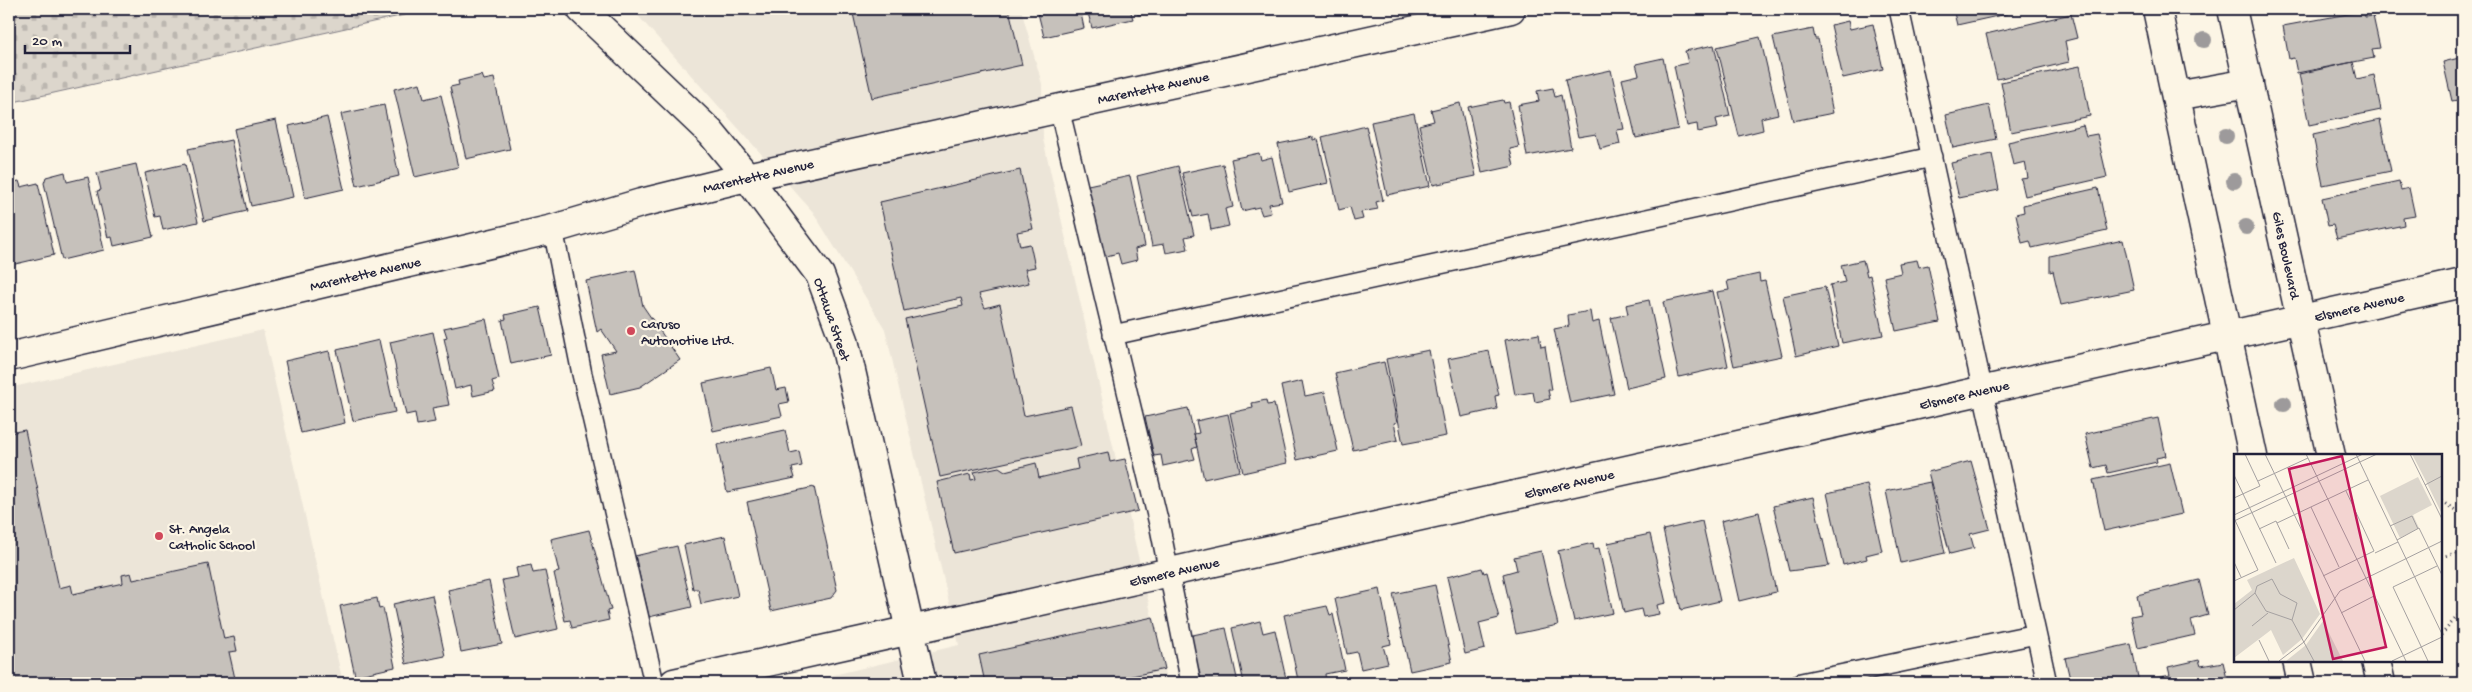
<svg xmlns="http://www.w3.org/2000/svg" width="2472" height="692" font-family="'Gochi Hand',sans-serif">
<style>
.built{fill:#ece5d8}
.cemetery{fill:url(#cemetery-stones);stroke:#7f7c84}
.building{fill:#c6c1bb;stroke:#22223b}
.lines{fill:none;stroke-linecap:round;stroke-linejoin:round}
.lane-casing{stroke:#22223b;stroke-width:22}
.street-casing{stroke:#22223b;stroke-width:31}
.secondary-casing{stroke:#22223b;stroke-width:31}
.path{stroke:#22223b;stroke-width:3;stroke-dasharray:1 4;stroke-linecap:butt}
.lane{stroke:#fcf5e5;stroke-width:19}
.street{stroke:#fcf5e5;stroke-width:28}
.secondary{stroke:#fcf5e5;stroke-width:28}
.tree{fill:#9d9a9b}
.poi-dot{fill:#d1495b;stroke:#fcf5e5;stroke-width:2}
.labels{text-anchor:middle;stroke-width:4.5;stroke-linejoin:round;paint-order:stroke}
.street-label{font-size:14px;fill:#22223b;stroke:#fcf5e5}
.poi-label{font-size:14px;fill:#22223b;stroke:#fcf5e5;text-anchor:start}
.inset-road{fill:none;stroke:#a5a1a1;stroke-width:1}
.view{fill:#c2185b;fill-opacity:0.15;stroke:#c2185b;stroke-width:2.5}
.inset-edge{fill:none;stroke:#22223b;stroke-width:2.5}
</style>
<defs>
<pattern id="cemetery-stones" width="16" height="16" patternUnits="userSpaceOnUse" patternTransform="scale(1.25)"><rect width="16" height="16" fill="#dcd6cc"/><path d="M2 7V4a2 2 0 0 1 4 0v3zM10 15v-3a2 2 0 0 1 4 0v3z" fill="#bcb7b0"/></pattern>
</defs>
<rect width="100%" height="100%" fill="#fcf5e5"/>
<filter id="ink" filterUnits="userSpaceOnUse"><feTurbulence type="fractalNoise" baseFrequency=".02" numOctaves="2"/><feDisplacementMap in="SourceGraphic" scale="10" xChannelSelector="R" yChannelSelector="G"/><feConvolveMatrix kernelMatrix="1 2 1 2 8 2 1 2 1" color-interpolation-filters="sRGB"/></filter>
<g filter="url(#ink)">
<path class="built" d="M632 9H1021L1042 84 1043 139 1167 683H800L959 645 885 329 813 212Z
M263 330 343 683H9V388Z"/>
<path class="cemetery" d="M9 9H431L9 103Z"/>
<path class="building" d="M852 9H1009L1022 65 872 98Z
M1037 9H1080L1084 28 1044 37Z
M1087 9H1130L1133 19 1092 28Z
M1136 9H1164L1138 15Z
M1953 9H2029L1957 25Z
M2293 9H2317L2294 14Z
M2364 11 2365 17 2373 16 2380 48 2372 49 2374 58 2297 73 2294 58 2289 59 2283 26Z
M2071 14 2077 38 2065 41 2069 62 1997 79 1986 34Z
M1848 21 1850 29 1873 24 1883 69 1843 78 1831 25Z
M1813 29 1815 39H1818L1833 113 1793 121 1773 37Z
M1760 37 1778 114 1761 118 1763 130 1739 136 1717 47Z
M1714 45 1730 116 1716 119 1718 128 1698 132 1697 124 1687 126 1674 66 1688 63 1685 51Z
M2463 57V99L2452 101 2443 62Z
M1663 58 1678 129 1636 138 1622 79 1639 75 1636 64Z
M2353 62 2357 79 2374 75 2381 110 2309 125 2299 74Z
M2080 66 2090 116 2011 132 2001 82Z
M1611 70 1624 129 1617 130 1620 144 1600 149 1596 134 1578 137 1565 80Z
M482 75 484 80 494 78 510 149 466 159 450 87 459 85 458 81Z
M420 83 424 99 441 95 458 167 415 177 394 89Z
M1553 88 1555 97 1561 95 1571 148 1527 156 1518 105 1539 101 1537 91Z
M1503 100 1504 103 1509 102 1519 147 1510 149 1514 166 1482 173 1468 107Z
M1460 103 1476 176 1433 185 1419 125 1434 121 1431 110Z
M384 105 399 176 357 186 341 114Z
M1989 105 1996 139 1953 148 1946 115Z
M1414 113 1430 186 1387 195 1371 122Z
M327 117 344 189 305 198 289 126Z
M276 120 293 197 251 206 234 129Z
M2380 120 2391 171 2323 185 2313 135Z
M2083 125 2086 136 2097 134 2107 177 2025 196 2021 179 2028 178 2025 162 2013 165 2008 142Z
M1366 126 1383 200 1376 202 1378 209 1361 212 1363 219 1354 221 1350 207 1339 210 1322 137Z
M1313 137V140L1318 139 1328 183 1289 192 1278 144Z
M231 140 247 211 204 221 188 149Z
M1259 153 1261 160 1272 157 1282 202 1269 204 1271 213 1262 215 1259 207 1242 211 1231 159Z
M1992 154 1999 190 1959 198 1951 163Z
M136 164 153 237 114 246 112 237 108 238 97 191 101 190 97 173Z
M185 164 198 222 163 230 160 216 155 217 145 173Z
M1223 164 1233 207 1225 209 1229 226 1211 230 1208 214 1193 217 1182 173Z
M1178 166 1194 235 1185 237 1188 249 1166 253 1164 244 1152 246 1137 176Z
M1020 170 1033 229 1017 232 1020 246 1030 244 1035 267 1025 269 1029 283 979 294 985 308 1000 304 1024 416 1071 406 1081 446 940 477 905 319 963 306 961 298 904 311 880 202Z
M65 172 67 182 88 177 104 250 62 260 44 183 46 177Z
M1130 176 1145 246 1135 249 1137 260 1121 264 1118 253 1103 257 1088 185Z
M19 181 21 187 38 183 54 255 11 265 9 255V183Z
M2399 181 2401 190 2409 188 2415 216 2403 218 2404 225 2337 239 2333 225 2328 226 2322 198Z
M2098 188 2107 231 2032 248 2030 241 2022 243 2016 214 2024 212 2023 205Z
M2123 240 2134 290 2061 305 2053 271 2050 272V256Z
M1863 260 1867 276 1870 275 1883 335 1842 343 1830 285 1845 282 1841 265Z
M1917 260 1919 267 1928 265 1940 322 1896 331 1884 277 1901 273 1899 263Z
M635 270 643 306 680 360 640 387 610 394 601 354 616 351 601 329 597 332 586 281Z
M1759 274 1760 282 1765 281 1782 356 1734 366 1717 292 1729 290 1727 281Z
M1825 287 1838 346 1796 356 1783 296Z
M1712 291 1728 366 1679 377 1663 302Z
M1649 300 1666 379 1627 388 1611 318 1628 314 1626 305Z
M540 307 551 355 511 364 502 320 506 319 505 315Z
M1590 311 1592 323 1599 321 1614 394 1570 403 1554 329 1569 326 1568 315Z
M486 319 499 379 492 381 495 391 473 396 471 385 455 389 444 338 447 337 444 328Z
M433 332 449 405 432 408 435 422 417 425 415 413 406 415 390 342Z
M1539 334 1541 347 1545 346 1552 390H1548L1550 399 1535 402 1533 392 1515 395 1505 340Z
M379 340 395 412 353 421 337 350Z
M1429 350 1446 436 1403 444 1386 359Z
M329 351 345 423 301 433 285 361Z
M1489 351 1499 395 1495 396 1497 409 1461 417 1448 359Z
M1384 362 1397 422 1394 423 1398 440 1353 450 1335 373Z
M771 368 776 390 786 388 789 402 779 404 782 416 713 431 703 383Z
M1302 381 1305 396 1325 392 1338 451 1297 460 1281 386Z
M1266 400 1267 405 1274 404 1287 463 1243 473 1230 413 1253 408 1252 403Z
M1188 408 1197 447 1192 449 1195 459 1163 466 1161 455 1154 456 1145 417Z
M1228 414 1240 471 1204 479 1194 434 1199 433 1196 421Z
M2158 418 2166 456 2156 458 2157 462 2108 473 2106 465 2093 468 2085 434Z
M25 430 59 588 71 585 73 594 123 583 122 575 131 573 133 580 208 564 224 639 234 637 237 651 229 652 236 683H9V433Z
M785 430 790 453 799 451 802 466 792 468 795 478 727 492 717 445Z
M1108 452 1110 462 1125 459 1138 511 954 553 937 482 970 474 971 480 976 479 974 472 999 467 1005 471 1036 463 1039 478 1078 469 1076 459Z
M1971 461 1990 529 1970 534 1974 548 1950 554 1928 472Z
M2170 463 2182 514 2104 531 2093 480Z
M1930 482 1945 553 1901 563 1886 491Z
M1867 484 1882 551 1866 555 1867 559 1843 565 1827 493Z
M814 487 837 590 831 598 771 611 747 502Z
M1813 497 1829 566 1789 571 1773 506Z
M1759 512 1776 592 1739 601 1721 521Z
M1702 521 1720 601 1681 610 1663 530Z
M589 530 611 610 607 611 609 620 572 628 570 620 565 621 554 573 559 572 551 539Z
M1650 534 1666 603 1657 605 1659 614 1643 617 1641 609 1624 613 1608 543Z
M725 536 738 596 701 604 698 589H693L684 545Z
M1593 543 1594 549 1599 548 1613 613 1574 621 1558 551Z
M677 546 692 607 649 617 635 556Z
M1541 551 1558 625 1516 634 1503 574 1517 570 1514 557Z
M531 565 533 573 545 571 558 629 515 639 502 580 518 577 516 568Z
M1482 568 1484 573 1487 572 1499 618 1479 623 1485 649 1465 654 1447 577Z
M2199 580 2208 615 2191 620 2195 635 2138 648 2131 616 2141 614 2137 595Z
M489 581 502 644 461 652 448 590Z
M1435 585 1452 662 1410 671 1393 594Z
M1380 589 1391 644 1383 646 1388 663 1361 669 1357 652 1347 654 1335 599Z
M432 595 445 656 406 664 393 604Z
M377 598 379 609 383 608 395 667 355 676 340 606Z
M1327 606 1330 615 1333 614 1345 670 1325 674 1326 683H1308L1306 679 1298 680 1284 615Z
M1153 617 1165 669 1099 683H985L979 655Z
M1260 621 1263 633 1275 630 1287 683H1244L1232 628Z
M1226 628 1238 683H1198L1188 636Z
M2131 644 2139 682 2170 675 2168 667 2199 660 2201 666 2223 662 2228 683H2071L2065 658Z"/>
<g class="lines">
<g class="lane-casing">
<path id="lane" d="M1899 9 2047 683
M1059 108 1160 528 1191 683
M553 229 582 374 654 683
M1113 335 1932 157
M1801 683 2036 634"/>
</g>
<g class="street-casing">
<path id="street" d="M2157 9 2253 456
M2232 9 2331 456
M2176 96 2249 83
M9 357 553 229 641 203 747 177 1511 9
M2297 661 2302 683
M2376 661 2381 683
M674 683 2463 283"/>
</g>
<g class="secondary-casing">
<path id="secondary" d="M581 9 711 133 747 177 820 275 844 340 922 683"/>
</g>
<path class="path" d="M2441 501 2463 515
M2441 557 2463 551
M2441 635 2463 610"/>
<use href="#lane" class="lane"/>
<use href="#street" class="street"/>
<use href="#secondary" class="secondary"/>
</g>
<g class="tree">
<circle cx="2204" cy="40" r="8"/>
<circle cx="2226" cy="136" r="8"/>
<circle cx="2234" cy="181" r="8"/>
<circle cx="2246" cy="227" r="8"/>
<circle cx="2284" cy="404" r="8"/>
</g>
</g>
<g class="poi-dot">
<circle cx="631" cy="331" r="5"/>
<circle cx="159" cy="536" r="5"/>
</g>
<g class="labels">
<g class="street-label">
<text transform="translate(1153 87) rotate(-12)" y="5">Marentette Avenue</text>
<text transform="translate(758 175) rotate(-13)" y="5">Marentette Avenue</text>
<text transform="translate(2287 255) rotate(78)" y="5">Giles Boulevard</text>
<text transform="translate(365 273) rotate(-13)" y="5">Marentette Avenue</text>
<text transform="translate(2359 306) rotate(-13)" y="5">Elsmere Avenue</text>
<text transform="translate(833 319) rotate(71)" y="5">Ottawa Street</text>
<text transform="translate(1964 394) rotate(-13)" y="5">Elsmere Avenue</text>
<text transform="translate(1569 483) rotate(-13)" y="5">Elsmere Avenue</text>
<text transform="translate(1174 571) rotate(-13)" y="5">Elsmere Avenue</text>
</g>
<g class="poi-label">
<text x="641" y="328">Caruso<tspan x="641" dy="16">Automotive Ltd.</tspan></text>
<text x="169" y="533">St. Angela<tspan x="169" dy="16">Catholic School</tspan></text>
</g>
</g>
<g transform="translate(2234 454)">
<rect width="208" height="208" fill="#fcf5e5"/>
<path d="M184 23 198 51 179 61 185 74 166 84 146 42Z" fill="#dcd6cc"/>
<path d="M60 104 86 160 68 185 49 201 37 176 0 204V150L18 136 13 126ZM89 167 109 207H52L72 191Z" fill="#dcd6cc"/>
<path d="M178 0H207V58L192 27Z" fill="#dcd6cc"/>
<path class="inset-road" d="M31 0 131 207M72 0 172 207M122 0 208 180M176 0 208 65M0 21 42 109M24 27 74 4M191 31 208 22M0 44 26 32 11 0M77 53 105 113M0 61 129 0M0 64 24 116 0 127M0 67 143 0M43 69 134 26M156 72 178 62 184 75M25 75 42 67 55 95M163 86 185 74 208 121M141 99 164 88M0 108 7 123M89 122 140 97 112 37M0 156 21 139M107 159 140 142M58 166 32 157 21 139 23 132 38 125 46 140 63 149 58 166 80 207M18 172 34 159M25 186 35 207M45 207 70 188 106 137 208 87M158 207 208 183M194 207 159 133 203 112"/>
<path class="view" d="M108 2 152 193 99 205 55 15Z"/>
<rect width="208" height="208" class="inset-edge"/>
</g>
<rect width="2472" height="692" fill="none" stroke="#fcf5e5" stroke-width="30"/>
<rect x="15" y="15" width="2442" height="662" fill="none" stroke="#22223b" stroke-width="2" filter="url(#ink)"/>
<path d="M25 45v8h105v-8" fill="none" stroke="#22223b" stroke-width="2.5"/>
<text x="32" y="45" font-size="15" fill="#22223b" stroke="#fcf5e5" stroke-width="4" paint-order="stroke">20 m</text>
</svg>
